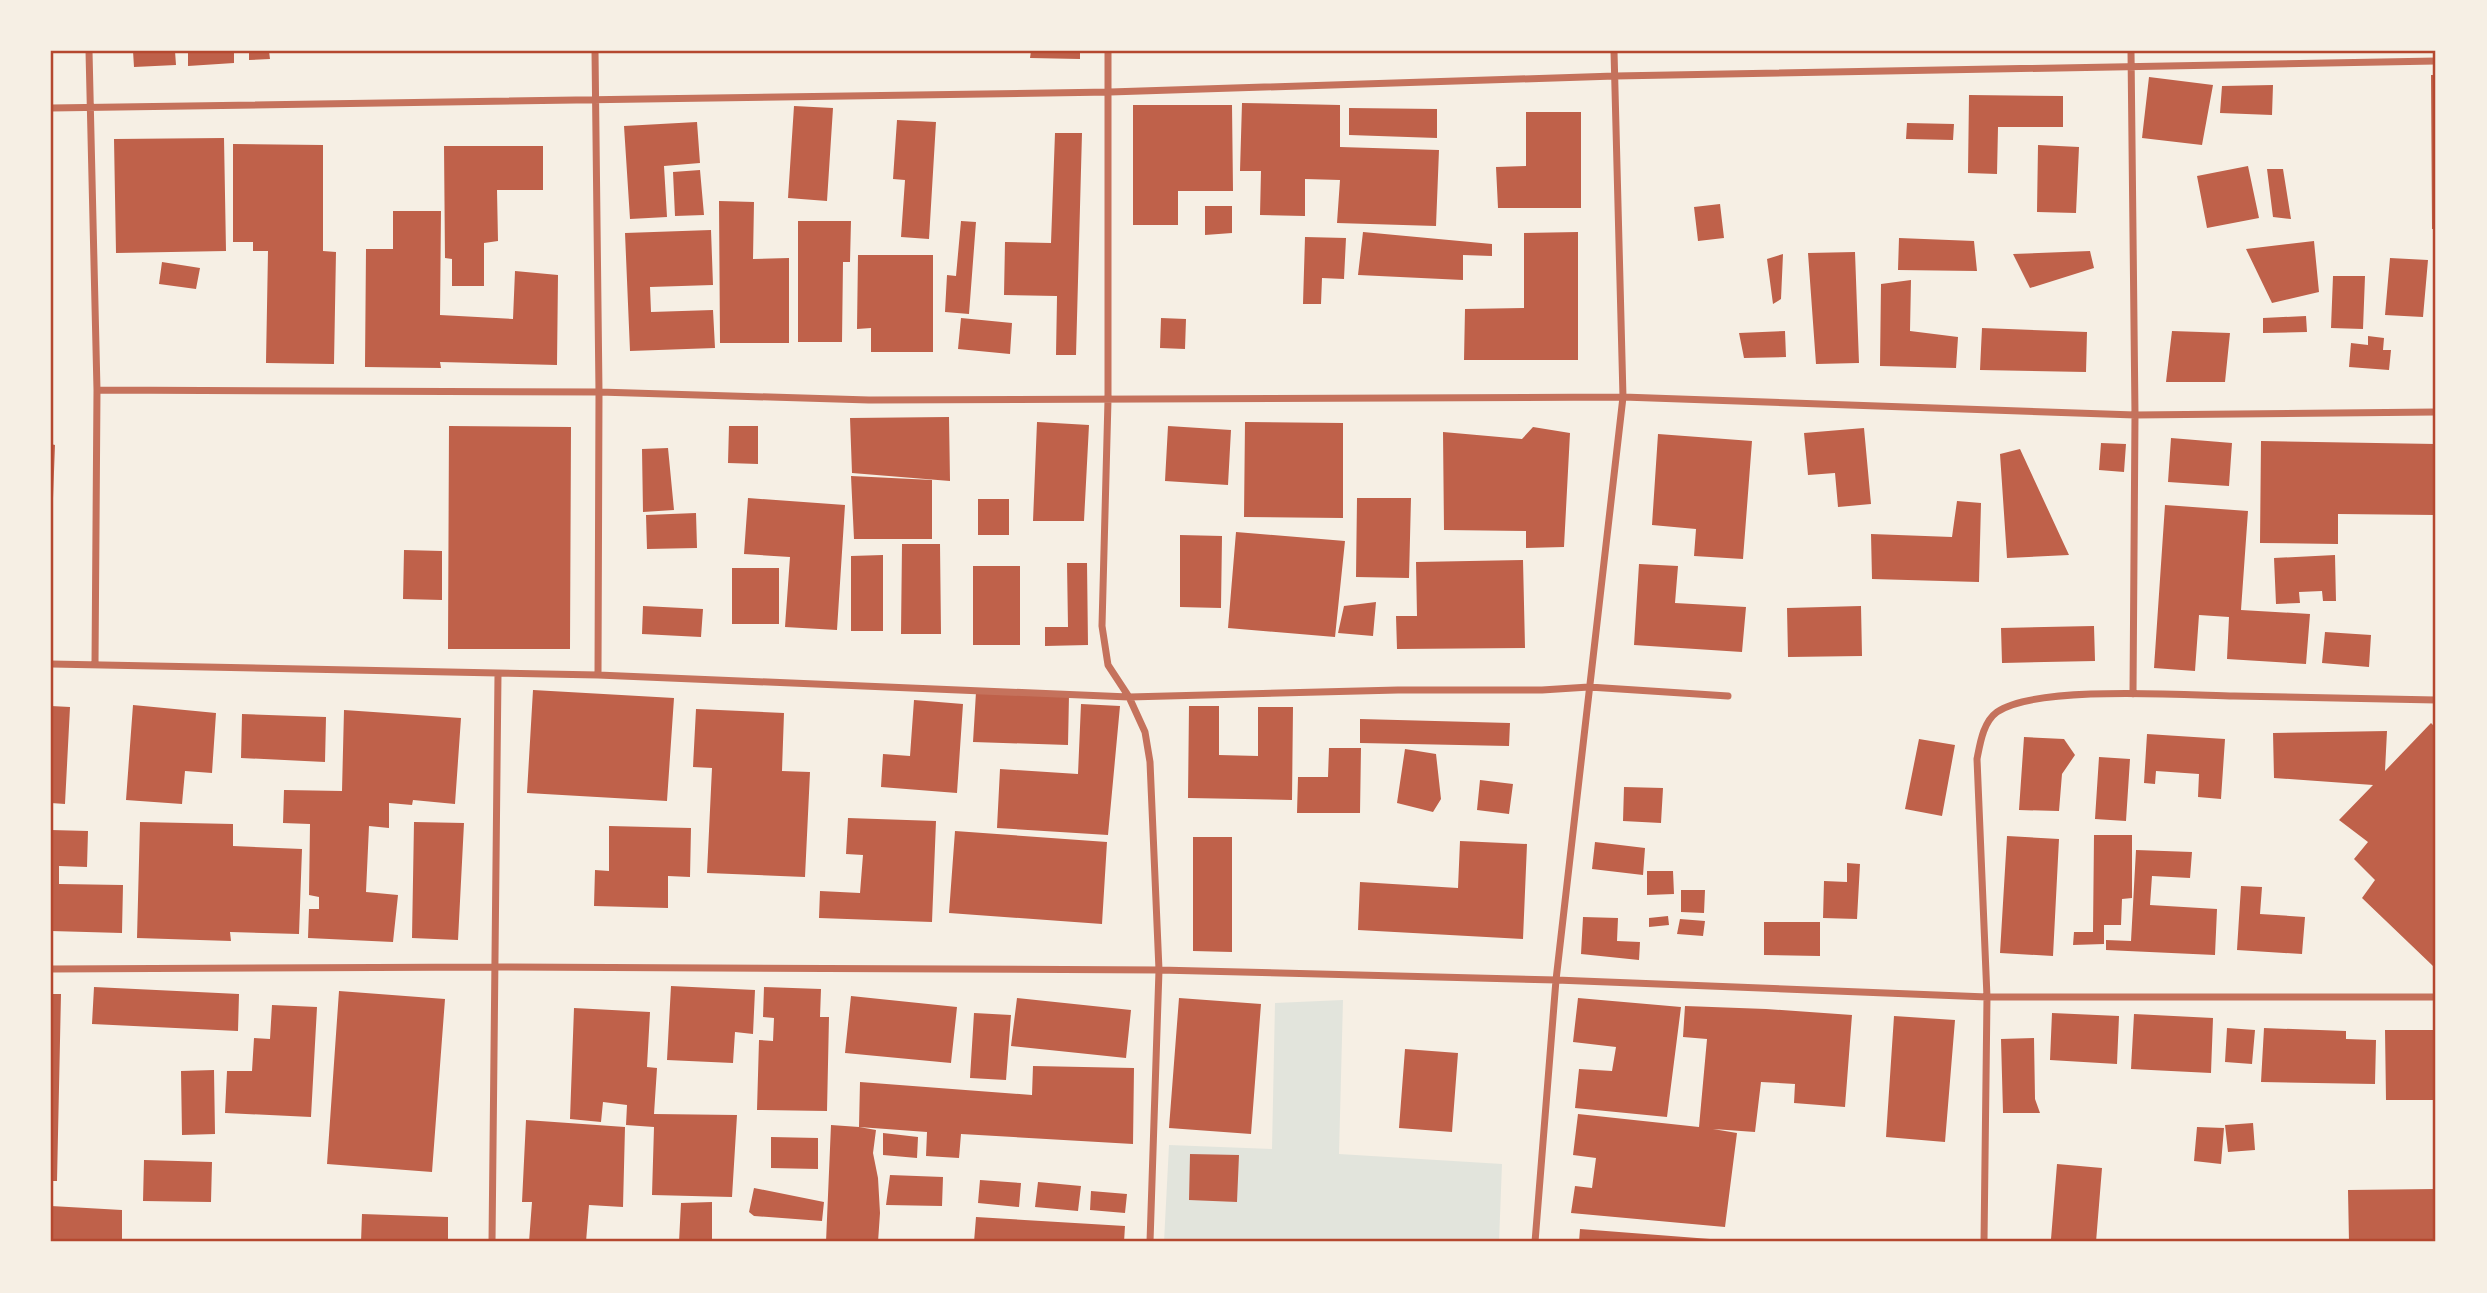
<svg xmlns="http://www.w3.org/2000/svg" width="2487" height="1293" font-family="Mulish,sans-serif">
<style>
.green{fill:#e2e4dc}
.building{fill:#bf614a}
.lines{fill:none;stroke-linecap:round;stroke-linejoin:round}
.minor{stroke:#c5725c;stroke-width:7}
.neatline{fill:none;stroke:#b5482f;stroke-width:2.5}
</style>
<rect width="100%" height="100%" fill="#f6efe4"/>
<path class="green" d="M1343 1000 1339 1154 1502 1164 1499 1242H1164L1169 1145 1272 1149 1275 1003Z"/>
<path class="building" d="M133 51H175L176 65 134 67Z
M188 51H234V63L188 66Z
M249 51H269L270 59 249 60Z
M1031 51H1080V59L1030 58Z
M2431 75H2436V229H2432Z
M2149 77 2213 85 2202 145 2142 138Z
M2273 85 2272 115 2220 113 2222 86Z
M1969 95 2063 96V127H1998L1997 174 1968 173Z
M1242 103 1340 105V147L1439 150 1436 226 1337 223 1340 180 1305 179V216L1260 215 1261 171H1240Z
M1133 105H1232L1233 191H1178V225H1133Z
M794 106 833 108 827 201 788 198Z
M1349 108 1437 109V138L1349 135Z
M1526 112H1581V208H1498L1496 167 1526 166Z
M897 120 936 122 929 239 901 237 905 180 893 179Z
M697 122 700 163 664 166 667 217 630 219 624 126Z
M1907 123 1954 124 1953 140 1906 139Z
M1055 133H1082L1076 355H1056L1057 296 1004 295 1005 242 1051 243Z
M224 138 226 251 116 253 114 139Z
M233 144 323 145V251L336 252 334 364 266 363 268 251H253V242H233Z
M2038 145 2079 147 2076 213 2037 212Z
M444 146H543V190H497L498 241 484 243V286H452V259L445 258Z
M2248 166 2259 218 2207 228 2197 176Z
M2267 169H2283L2291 219 2273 217Z
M700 170 704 215 675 216 673 172Z
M719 201 754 202 753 259 789 258V343H720Z
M1720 204 1724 238 1698 241 1694 207Z
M1205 206H1232V233L1205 235Z
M393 211H441L440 315 513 319 515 271 558 275 557 365 440 362 441 368 365 367 366 249H393Z
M798 221H851L850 262H843L842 342H798Z
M961 221 976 222 969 314 945 312 947 275 956 276Z
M711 230 713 285 650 287 651 312 713 310 715 348 630 351 625 233Z
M1363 232 1492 244V256L1463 255V280L1358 275Z
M1578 232V360H1464L1465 309 1524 308V233Z
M1305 237 1346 238 1344 279 1322 278 1321 304H1303Z
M1899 238 1974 241 1977 271 1898 270Z
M2314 241 2319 292 2272 303 2246 249Z
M2090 251 2094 268 2030 288 2013 254Z
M1855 252 1859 363 1816 364 1808 253Z
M1783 254 1781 299 1773 304 1767 259Z
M858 255H933V352H871V328L857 329Z
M2390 258 2428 260 2423 317 2385 315Z
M162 262 200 268 196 289 159 284Z
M2333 276H2365L2363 329 2331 328Z
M1911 280 1910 331 1958 337 1956 368 1880 366 1881 284Z
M2306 316 2307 332 2263 333V318Z
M961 318 1012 323 1010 354 958 349Z
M1161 318 1186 319 1185 349 1160 348Z
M1982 328 2087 332 2086 372 1980 370Z
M1785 331 1786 357 1744 358 1739 333Z
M2172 331 2230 333 2225 382H2166Z
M2368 336 2384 338 2383 350H2391L2389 370 2349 367 2351 343 2368 345Z
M949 417 950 481 852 473 850 418Z
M1037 422 1089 425 1084 521H1033Z
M1245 422 1343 423V518L1244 517Z
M449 426 571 427 570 649H448Z
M729 426H758V464L728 463Z
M1168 426 1231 430 1228 485 1165 481Z
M1533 427 1570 433 1564 547 1526 548V531L1444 530 1443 432 1522 439Z
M1864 428 1871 504 1838 507 1835 473 1808 475 1804 433Z
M1658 434 1752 441 1743 559 1694 556 1696 529 1652 525Z
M2171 438 2232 443 2229 486 2168 482Z
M2261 441 2436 444V515L2338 514V544L2260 543Z
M2101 443 2126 444 2124 472 2099 470Z
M51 444 55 445 53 498H51Z
M668 448 674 510 643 512 642 449Z
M2020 449 2069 555 2007 558 2000 454Z
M851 476 932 480V539H854Z
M748 498 845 505 837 630 785 627 790 557 744 554Z
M1357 498H1411L1409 578 1356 577Z
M978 499H1009V535H978Z
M1957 501 1981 503 1979 582 1872 579 1871 534 1952 537Z
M2165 505 2248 511 2241 610 2310 614 2306 664 2227 659 2229 617 2199 615 2195 671 2154 668Z
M696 513 697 548 647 549 646 515Z
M1236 532 1345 541 1335 637 1228 628Z
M1180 535 1222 536 1221 608 1180 607Z
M902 544H940L941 634H901Z
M404 550 442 551V600L403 599Z
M883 555V631H851V556Z
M2335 555 2336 601H2323L2322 591 2299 592 2300 603 2276 604 2274 558Z
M1523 560 1525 648 1397 649 1396 616H1417L1416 562Z
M1067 563H1087L1088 645 1045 646V627H1068Z
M1639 564 1678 566 1675 603 1746 607 1742 652 1634 645Z
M973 566H1020V645H973Z
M732 568H779V624H732Z
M1376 602 1373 636 1338 633 1344 606Z
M643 606 703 609 701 637 642 634Z
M1861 606 1862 656 1788 657 1787 608Z
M2094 626 2095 661 2002 663 2001 628Z
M2325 632 2371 635 2369 667 2322 663Z
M533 690 674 698 667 801 527 793Z
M976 692 1069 695 1068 745 973 742Z
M914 700 963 704 957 793 881 787 883 754 910 756Z
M1081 704 1120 706 1108 835 997 828 1000 769 1078 774Z
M133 705 216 713 212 773 185 771 182 804 126 800Z
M51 706 70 707 65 804 51 803Z
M1189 706H1219V755L1258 756V707H1293L1292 800 1188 798Z
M696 709 784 713 782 771 810 772 805 877 707 873 712 768 693 767Z
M344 710 461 718 455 804 413 800 412 805 389 803V828L369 826 366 892 398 895 393 942 308 938 309 909H319V897L309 895 310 824 283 823 284 790 342 791Z
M242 714 326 717 325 762 241 758Z
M1360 719 1510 723 1509 746 1360 743Z
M2431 723 2436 728V965L2433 966 2362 898 2375 880 2354 859 2368 842 2339 820 2373 785 2274 778 2273 733 2387 731 2385 771Z
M2147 734 2225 739 2221 799 2198 797 2199 774 2156 771 2155 784 2144 783Z
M2024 737 2064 739 2075 755 2062 774 2059 811 2019 810Z
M1919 739 1955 745 1942 816 1905 809Z
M1329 748H1361L1360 813H1297L1298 777H1328Z
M1405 749 1436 754 1441 799 1433 812 1397 803Z
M2099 757 2130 759 2126 821 2095 819Z
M1480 780 1513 784 1509 814 1477 810Z
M1624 787 1663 788 1661 823 1623 821Z
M848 818 936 821 932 922 819 918 820 891 860 893 863 855 846 854Z
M140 822 233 824V846L302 849 299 934 230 932 231 941 137 938Z
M414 822 464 823 458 940 412 938Z
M609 826 691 828 690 877 668 876V908L594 906 595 870 609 871Z
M51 830 88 831 87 867 59 866V884L123 885 122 933 51 931Z
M955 831 1107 842 1102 924 949 913Z
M2094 835H2132V898L2122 899 2121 925H2104V944L2073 945 2074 932H2093Z
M2007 836 2059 839 2053 956 2000 953Z
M1193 837H1232V952L1193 951Z
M1460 841 1527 844 1523 939 1358 930 1360 882 1458 888Z
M1595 842 1645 848 1643 875 1592 869Z
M2136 850 2192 852 2190 878 2152 876 2150 905 2217 909 2215 955 2106 950V940L2131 941Z
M1847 863 1860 864 1857 919 1823 918 1824 881 1847 882Z
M1647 871H1673L1674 894 1647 895Z
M2241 886 2262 887 2260 914 2305 917 2302 954 2237 950Z
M1681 890H1705L1704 913 1681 912Z
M1668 916 1669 925 1649 927V918Z
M1583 917 1618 918 1617 941 1640 942 1639 960 1581 954Z
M1680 919 1705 921 1703 936 1677 934Z
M1764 922H1820V956L1764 955Z
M671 986 755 990 753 1034 735 1032 733 1063 667 1060Z
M94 987 239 994 238 1031 92 1024Z
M764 987 821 989 820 1017H829L827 1111 757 1110 759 1040 773 1041 774 1018 763 1017Z
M339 991 445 999 432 1172 327 1164Z
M51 994H61L57 1181H51Z
M851 996 957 1007 951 1063 845 1053Z
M1017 998 1131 1010 1126 1058 1011 1046Z
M1179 998 1261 1004 1251 1134 1169 1128Z
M1578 998 1681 1007 1667 1117 1575 1108 1579 1069 1612 1071 1616 1047 1573 1042Z
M272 1005 317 1007 311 1117 225 1113 227 1071H252L254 1038 270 1039Z
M1685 1006 1766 1009 1852 1015 1845 1107 1794 1103 1795 1084 1761 1082 1755 1132 1713 1129 1737 1133 1725 1227 1571 1213 1575 1186 1592 1188 1596 1158 1573 1155 1578 1114 1699 1127 1707 1039 1683 1037Z
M574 1008 650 1012 647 1067 657 1068 654 1114 737 1115 732 1197 652 1195 654 1127 626 1125 627 1105 603 1102 601 1122 570 1119Z
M974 1013 1011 1015 1006 1080 970 1078Z
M2052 1013 2119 1016 2117 1064 2050 1060Z
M2134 1014 2213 1018 2211 1073 2131 1069Z
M1894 1016 1955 1020 1945 1142 1886 1137Z
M2227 1028 2255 1030 2252 1064 2225 1062Z
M2264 1028 2346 1031V1039L2376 1040 2375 1084 2261 1082Z
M2385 1030H2436V1108H2434V1100H2386Z
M2034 1038 2035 1099 2040 1113H2003L2001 1039Z
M1405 1049 1458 1053 1452 1132 1399 1128Z
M1033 1066 1134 1068 1133 1144 961 1134 959 1158 926 1156 927 1132 859 1127 876 1130 873 1153 878 1178 880 1213 878 1242H826L831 1125 859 1127 860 1082 1032 1095Z
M214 1070 215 1134 182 1135 181 1071Z
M526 1120 625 1127 623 1207 589 1205 586 1242H529L532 1202H522Z
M2253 1123 2255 1150 2228 1152 2225 1125Z
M2197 1127 2224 1128 2221 1164 2194 1161Z
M883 1133 918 1137 917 1158 883 1155Z
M771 1137 818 1138V1169L771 1168Z
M1190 1154 1239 1155 1237 1202 1189 1200Z
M144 1160 212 1162 211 1202 143 1201Z
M2057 1164 2102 1168 2096 1242 2051 1239Z
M890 1175 943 1177 942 1206 886 1205Z
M980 1180 1021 1183 1019 1207 978 1203Z
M1038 1182 1081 1186 1078 1211 1035 1207Z
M754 1188 824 1202 822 1221 754 1216 749 1212Z
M2436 1189V1242H2349L2348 1190Z
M1091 1191 1127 1194 1125 1213 1090 1210Z
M712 1202V1242H679L681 1203Z
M51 1206 122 1210V1242H51Z
M362 1214 448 1217V1242H361Z
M976 1217 1125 1226 1124 1242H974Z
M1580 1229 1723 1240V1242H1579Z"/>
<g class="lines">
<path class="minor" d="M89 51 97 390 95 664
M595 51 599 392 598 675
M1108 51V400L1102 626 1108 665 1129 697 1145 732 1150 762 1159 970 1150 1242
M2131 51 2135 415 2133 694
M51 108 1110 92 1615 76 2436 61
M97 390 599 392 869 400 1623 397 2135 415 2436 412
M51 664 598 675 1129 697 1398 690H1542L1589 687 1728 696
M51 969 496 967 1159 970 1556 980 1987 997H2436
M492 1242 498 674
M1535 1242 1556 980 1623 397 1614 51
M1984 1242 1987 997 1977 759C1980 744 1983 722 1997 712 2035 685 2184 695 2234 696 2302 697 2369 699 2436 700"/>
</g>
<rect width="2487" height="1293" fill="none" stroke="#f6efe4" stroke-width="105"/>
<rect x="52" y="52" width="2382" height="1188" class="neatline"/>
</svg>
